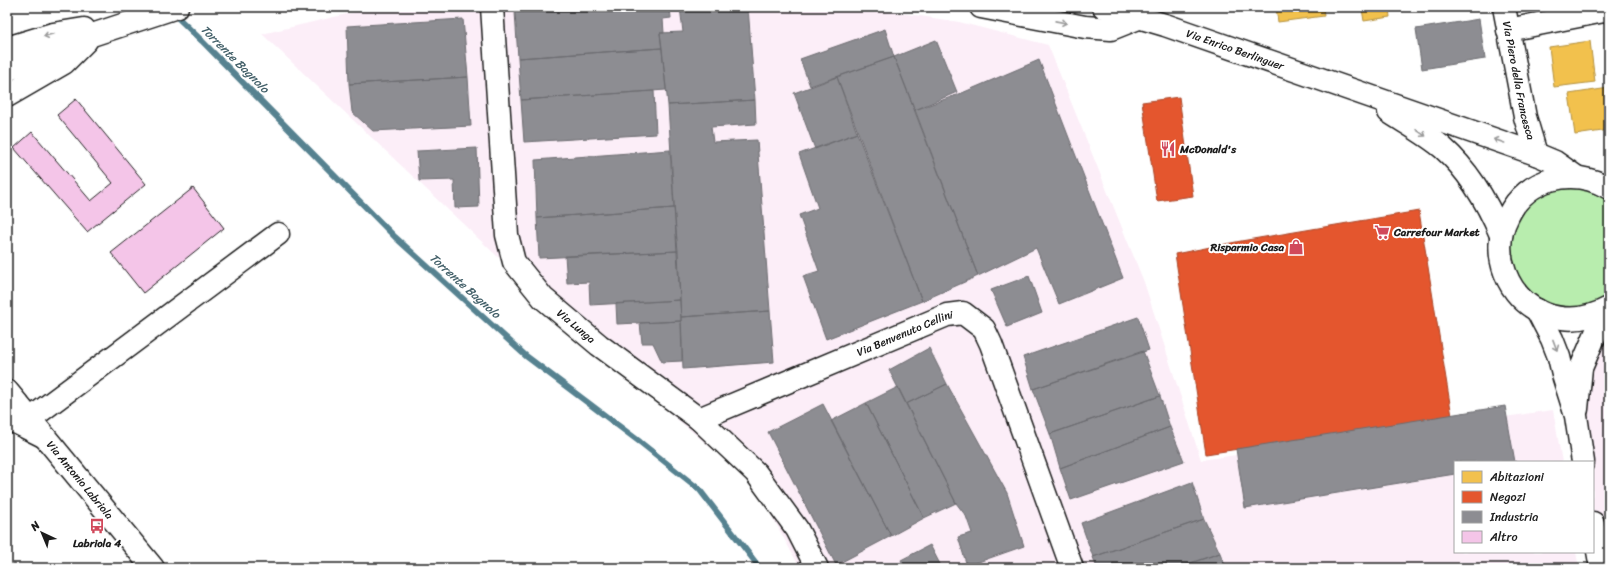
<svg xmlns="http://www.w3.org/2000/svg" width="1616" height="575" font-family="Sriracha,sans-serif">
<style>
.built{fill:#fceef8}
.green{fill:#b8edae;stroke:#6a8465}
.homes{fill:#f2c14e;stroke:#b2903f}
.shops{fill:#e4572e;stroke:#a84529}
.industry{fill:#8d8d92;stroke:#6b6b6f}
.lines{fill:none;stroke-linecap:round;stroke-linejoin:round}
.stream{stroke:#568290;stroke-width:6}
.building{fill:#f4c5e8;stroke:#1c1c1c}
.minor-casing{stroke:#1c1c1c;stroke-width:25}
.major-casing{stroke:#1c1c1c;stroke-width:25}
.minor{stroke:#fff;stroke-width:22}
.major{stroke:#fff;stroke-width:22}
.oneway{stroke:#999}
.labels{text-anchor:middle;stroke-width:4;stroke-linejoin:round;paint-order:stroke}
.street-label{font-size:11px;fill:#1c1c1c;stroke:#fff}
.poi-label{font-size:11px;font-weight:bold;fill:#1c1c1c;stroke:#fff;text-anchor:start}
.water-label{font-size:12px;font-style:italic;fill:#436069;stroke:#fff}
</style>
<rect width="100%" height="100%" fill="#fff"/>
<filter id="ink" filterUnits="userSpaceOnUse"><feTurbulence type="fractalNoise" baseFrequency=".025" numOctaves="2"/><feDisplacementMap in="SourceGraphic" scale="8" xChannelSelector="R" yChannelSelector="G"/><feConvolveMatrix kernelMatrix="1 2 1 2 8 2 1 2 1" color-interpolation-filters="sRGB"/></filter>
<g filter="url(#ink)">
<path class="built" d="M382 7H862L959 22 1048 45 1144 282 1201 460 1553 410 1562 462H1455V552H1576L1579 568H800L755 485 607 360 262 34 372 8Z
M1609 323V568H1589L1586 552H1593V462H1572L1561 398Z"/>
<path class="green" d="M1575 184 1609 196V299L1577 311 1540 304 1513 273 1509 236 1515 219 1540 193Z"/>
<path class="homes" d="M1276 7H1323L1324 16 1278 22Z
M1348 7H1389L1390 17 1364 21 1362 9 1348 8Z
M1590 41 1595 82 1554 87 1549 47Z
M1609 88V130L1575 135 1569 94Z"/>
<path class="shops" d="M1179 97 1193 196 1157 201 1142 102Z
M1419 211 1452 416 1206 454 1175 254 1241 241Z"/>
<path class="industry" d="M618 7H670L671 18 663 19 664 33H660L662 48 518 58 515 12Z
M680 7H748L755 100 668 105 660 33 683 32Z
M463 19 468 77 349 84 347 26Z
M1479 19 1485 59 1422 69 1416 29Z
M885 29 894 57 810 86 800 59Z
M936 40 957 92 915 110 894 57Z
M662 48 666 90 521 100 518 58Z
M894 57 978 276 922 301 837 77Z
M1039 60 1123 278 1059 304 1036 248 978 276 915 110 962 93Z
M468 77 471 126 373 131 352 112 349 84Z
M837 77 857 133 815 149 794 93Z
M654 91 656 134 524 142 521 100Z
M755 100 756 124 711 127 713 142 757 140 770 311 681 317 668 105Z
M857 133 922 301 826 339 803 276 819 271 799 215 818 208 799 154Z
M477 148 479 207 455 208 454 180 419 181 417 151Z
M670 150 674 208 537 218 535 160Z
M674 208 678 251 539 258 537 218Z
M678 251 680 300 590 305 589 282 567 283 565 256Z
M1029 276 1042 313 1007 327 991 290Z
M680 300 681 321 617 324 616 304Z
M770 311 774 362 683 369 681 317Z
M1138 317 1149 350 1033 389 1023 357Z
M681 321 682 361 662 362 653 343H642L640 323Z
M929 348 947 384 906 404 889 370Z
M1143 351 1160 396 1050 434 1033 389Z
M947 384 1007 493 1024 546 967 566 958 537 972 533 966 516 956 503 906 404Z
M898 387 956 503 924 518 866 403Z
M1160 396 1170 427 1060 468 1050 434Z
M866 403 924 518 891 536 831 421Z
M823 404 891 536 836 565 768 432Z
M1505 406 1515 462H1455V474L1245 508 1236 449Z
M1170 427 1184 461 1071 500 1060 468Z
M1192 482 1204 519 1093 557 1081 523Z
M1204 519 1220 553 1176 568H1097L1093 557Z
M930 545 942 568H905L901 560Z
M1220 553 1226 568H1176Z"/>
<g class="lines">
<path class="stream" d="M173 13 202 41 395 237 526 356 640 442 699 489 756 563 759 568"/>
</g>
<path class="building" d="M76 99 146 184 87 232 14 148 32 132 91 201 113 183 57 115Z
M193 188 224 228 143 293 111 253Z"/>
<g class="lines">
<g class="minor-casing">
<g id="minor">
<path id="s1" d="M492 7 507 235 514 262 543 298 599 345 699 419 756 473 797 529 817 568"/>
<path d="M981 7 1085 27 1111 29 1141 17"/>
<path id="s2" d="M1504 7 1525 117 1536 154"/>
<path d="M1508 30 1609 10"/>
<path d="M1537 310 1552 339 1559 357 1564 378 1576 416 1583 462"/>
<path id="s3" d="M7 391 153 568"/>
<path d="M1577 409 1581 368 1596 333 1609 314"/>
<path d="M30 419 278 234"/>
<path id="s4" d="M699 419 947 315 963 313 984 329 991 344 1072 568"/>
<path d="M1593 523 1601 568"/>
</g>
</g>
<g class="major-casing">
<g id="major">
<path id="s5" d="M1104 7 1165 25 1536 154 1555 162 1575 176"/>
<path d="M7 48 53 34 84 29"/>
<path d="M7 70 92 35 177 7"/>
<path d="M7 96 64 63 86 41"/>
<path d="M1389 112C1406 123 1428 135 1443 148 1469 171 1488 204 1501 235"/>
<path d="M1609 188C1573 167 1527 177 1508 216 1489 252 1507 299 1545 314 1567 322 1589 319 1609 308"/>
<path d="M7 418 45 437"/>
</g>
</g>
<use href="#minor" class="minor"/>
<use href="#major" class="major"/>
</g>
<defs><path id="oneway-shaft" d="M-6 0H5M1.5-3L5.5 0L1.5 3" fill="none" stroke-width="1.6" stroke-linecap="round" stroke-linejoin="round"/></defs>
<g class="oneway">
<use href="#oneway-shaft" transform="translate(1061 22) rotate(11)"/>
<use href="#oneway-shaft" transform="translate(49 35) rotate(166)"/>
<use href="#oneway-shaft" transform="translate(1421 133) rotate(34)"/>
<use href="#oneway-shaft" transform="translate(1499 141) rotate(-161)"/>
<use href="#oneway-shaft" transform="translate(1555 345) rotate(69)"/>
</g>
</g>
<defs>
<g id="restaurant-bare" transform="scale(1.2)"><path d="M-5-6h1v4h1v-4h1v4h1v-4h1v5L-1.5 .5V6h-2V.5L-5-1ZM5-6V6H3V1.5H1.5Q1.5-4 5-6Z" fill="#d1495b" stroke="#fff" stroke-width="2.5" paint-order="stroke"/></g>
<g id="supermarket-bare" transform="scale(1.2)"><path d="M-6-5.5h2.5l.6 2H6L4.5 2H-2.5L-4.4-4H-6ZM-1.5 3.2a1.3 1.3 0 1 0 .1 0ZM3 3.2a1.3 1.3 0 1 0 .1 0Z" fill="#d1495b" stroke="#fff" stroke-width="2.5" paint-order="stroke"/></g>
<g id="shop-bare" transform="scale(1.2)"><path d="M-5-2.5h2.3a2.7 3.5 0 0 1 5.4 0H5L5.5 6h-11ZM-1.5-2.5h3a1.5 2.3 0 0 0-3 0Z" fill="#d1495b" stroke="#fff" stroke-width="2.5" paint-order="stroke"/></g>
<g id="bus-bare" transform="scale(1.2)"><path d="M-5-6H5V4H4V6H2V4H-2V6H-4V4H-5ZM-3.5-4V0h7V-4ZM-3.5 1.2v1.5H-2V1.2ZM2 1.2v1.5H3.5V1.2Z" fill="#d1495b" stroke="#fff" stroke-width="2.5" paint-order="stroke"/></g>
</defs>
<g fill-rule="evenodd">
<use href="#restaurant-bare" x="1168" y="149"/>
<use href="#supermarket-bare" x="1382" y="232"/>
<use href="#shop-bare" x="1296" y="247"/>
<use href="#bus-bare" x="97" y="526"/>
</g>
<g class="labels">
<g class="street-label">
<text dy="4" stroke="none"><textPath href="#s5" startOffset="138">Via Enrico Berlinguer</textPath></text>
<text dy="4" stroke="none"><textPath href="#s2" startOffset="75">Via Piero della Francesca</textPath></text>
<text dy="4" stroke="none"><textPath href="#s1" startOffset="346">Via Lunga</textPath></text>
<text dy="4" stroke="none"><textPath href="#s4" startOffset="223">Via Benvenuto Cellini</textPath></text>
<text dy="4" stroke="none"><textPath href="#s3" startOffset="115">Via Antonio Labriola</textPath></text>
</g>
<g class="poi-label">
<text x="1180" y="153">McDonald's</text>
<text x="1394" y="236">Carrefour Market</text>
<text x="1284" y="251" text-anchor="end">Risparmio Casa</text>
<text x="97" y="547" text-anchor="middle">Labriola 4</text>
</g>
<g class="water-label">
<text transform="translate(235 59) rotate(45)" y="4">Torrente Bagnolo</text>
<text transform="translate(465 286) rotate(42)" y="4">Torrente Bagnolo</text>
</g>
</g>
<rect width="1616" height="575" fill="none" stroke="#fff" stroke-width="24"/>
<rect x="12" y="12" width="1592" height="551" fill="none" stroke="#1c1c1c" stroke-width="1.5" filter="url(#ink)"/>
<rect x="1454" y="461" width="140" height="92" fill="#ffffff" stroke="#a4a4a4"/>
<rect x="1462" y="471" width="20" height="12" fill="#f2c14e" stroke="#a4a4a4"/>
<text x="1490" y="481" font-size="12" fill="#1c1c1c">Abitazioni</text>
<rect x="1462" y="491" width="20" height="12" fill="#e4572e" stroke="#a4a4a4"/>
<text x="1490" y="501" font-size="12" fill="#1c1c1c">Negozi</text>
<rect x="1462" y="511" width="20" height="12" fill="#8d8d92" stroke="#a4a4a4"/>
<text x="1490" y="521" font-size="12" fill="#1c1c1c">Industria</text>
<rect x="1462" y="531" width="20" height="12" fill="#f4c5e8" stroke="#a4a4a4"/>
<text x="1490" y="541" font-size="12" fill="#1c1c1c">Altro</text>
<g transform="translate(42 533) rotate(316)" stroke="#ffffff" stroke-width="3" paint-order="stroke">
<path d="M0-3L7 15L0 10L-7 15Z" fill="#1c1c1c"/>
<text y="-6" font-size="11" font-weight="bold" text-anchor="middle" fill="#1c1c1c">N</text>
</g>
</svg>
